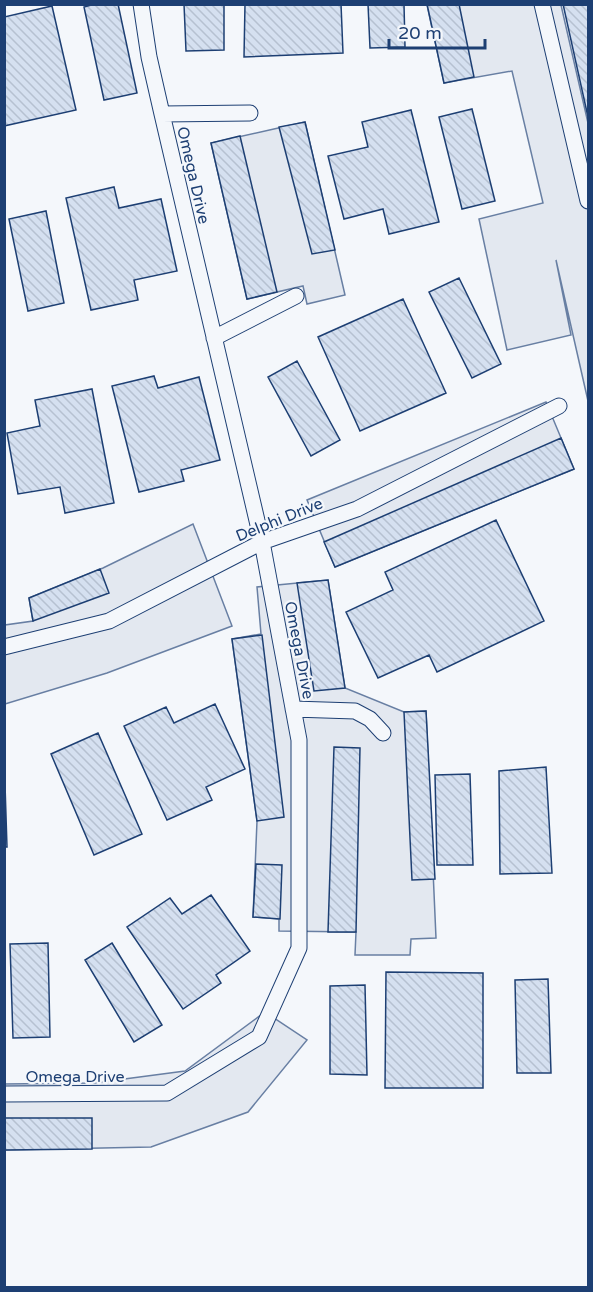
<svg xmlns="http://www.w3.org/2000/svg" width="593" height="1292" font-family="'Varela Round',sans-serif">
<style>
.parking{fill:#e3e8f0;stroke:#687fa3;stroke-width:1.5}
.building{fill:url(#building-back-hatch);stroke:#1d3f73;stroke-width:1.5}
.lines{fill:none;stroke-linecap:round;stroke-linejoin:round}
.lane-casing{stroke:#1d3f73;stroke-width:17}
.lane{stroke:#f4f7fb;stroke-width:15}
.labels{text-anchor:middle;stroke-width:4.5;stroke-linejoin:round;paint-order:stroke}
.street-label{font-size:16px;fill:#1d3f73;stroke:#f4f7fb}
</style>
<defs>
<pattern id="building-back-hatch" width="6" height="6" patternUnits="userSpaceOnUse" patternTransform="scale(1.5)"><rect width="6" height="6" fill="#d5e0f0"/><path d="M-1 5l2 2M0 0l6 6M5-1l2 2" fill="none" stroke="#b6c1d1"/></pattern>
</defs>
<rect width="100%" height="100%" fill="#f4f7fb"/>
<path class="parking" d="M427 5H561L588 123V401L556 260 571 335 507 350 479 219 543 203 512 71 444 83Z
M305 122 345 295 307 304 303 286 247 299 211 143Z
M546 402 574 469 335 567 307 500Z
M193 524 232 626 107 673 5 704V625L33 621 29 598 103 568Z
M328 580 345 688 404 712 426 711 436 938 411 939 410 955H355L356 932 279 931V919L253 917 257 821 232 639 261 634 257 587Z
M265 1012 307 1040 248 1112 151 1147 5 1150 4 1084 94 1083 185 1071Z"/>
<path class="building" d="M95 4H118L137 93 104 100 84 7Z
M184 4H224V50L186 51Z
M245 4H341L343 53 244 57Z
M368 4H404L405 47 370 48Z
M427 4H459L474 77 444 83Z
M563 4H588V117Z
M52 6 76 110 4 126V17Z
M472 109 495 201 462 209 439 117Z
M411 110 439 222 389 234 383 209 344 219 328 156 368 147 362 122Z
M305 122 335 250 312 254 279 127Z
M240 136 277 292 247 299 211 143Z
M114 187 119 208 161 199 177 271 134 280 138 300 91 310 66 198Z
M46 211 64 303 28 311 9 219Z
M459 278 501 364 472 378 429 292Z
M403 299 446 393 360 431 318 337Z
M297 361 340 440 311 456 268 377Z
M154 376 158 388 199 377 220 460 181 470 184 481 139 492 112 386Z
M92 389 114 503 65 513 60 487 18 494 7 433 40 426 35 400Z
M561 438 574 469 335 567 324 542Z
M496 520 544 621 437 672 429 655 378 678 346 612 393 590 385 572Z
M100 569 109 593 33 621 29 598Z
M328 580 345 688 314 691 297 583Z
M262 635 284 817 257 821 232 639Z
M215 704 245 769 206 787 212 800 167 820 124 726 166 707 174 723Z
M426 711 435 879 412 880 404 712Z
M98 733 142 834 94 855 51 754Z
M334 747 360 748 356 932H328Z
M4 753 7 847H4Z
M546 767 552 873 500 874 499 771Z
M470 774 473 865H437L435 775Z
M256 864 282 865 280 919 253 917Z
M211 895 250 951 216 975 221 983 183 1009 127 927 170 898 182 914Z
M48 943 50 1037 13 1038 10 944Z
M112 943 162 1025 134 1042 85 960Z
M386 972 483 973V1088H385Z
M548 979 551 1073H517L515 980Z
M365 985 367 1075 330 1074V986Z
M4 1118H92V1149L4 1150Z"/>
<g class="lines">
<g class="lane-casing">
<path id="lane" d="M542 4 588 201
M162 114 250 113
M214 338 296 296
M4 647 109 621 262 542 357 509 559 406
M293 709 355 711 370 719 383 733
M4 1094 167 1093 259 1037 299 948V740L262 542 162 114 149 57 141 4"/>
</g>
<use href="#lane" class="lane"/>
</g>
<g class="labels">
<g class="street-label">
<text transform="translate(194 175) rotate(77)" y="6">Omega Drive</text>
<text transform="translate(279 519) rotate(-22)" y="6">Delphi Drive</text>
<text transform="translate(300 650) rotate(79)" y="6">Omega Drive</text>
<text x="75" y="1082">Omega Drive</text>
</g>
</g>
<rect width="593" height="1292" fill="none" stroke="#1d3f73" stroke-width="12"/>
<path d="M389 39v9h96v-9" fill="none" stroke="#1d3f73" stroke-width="3"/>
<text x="398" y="39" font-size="18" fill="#1d3f73" stroke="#f4f7fb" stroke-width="4.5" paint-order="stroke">20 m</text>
</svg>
